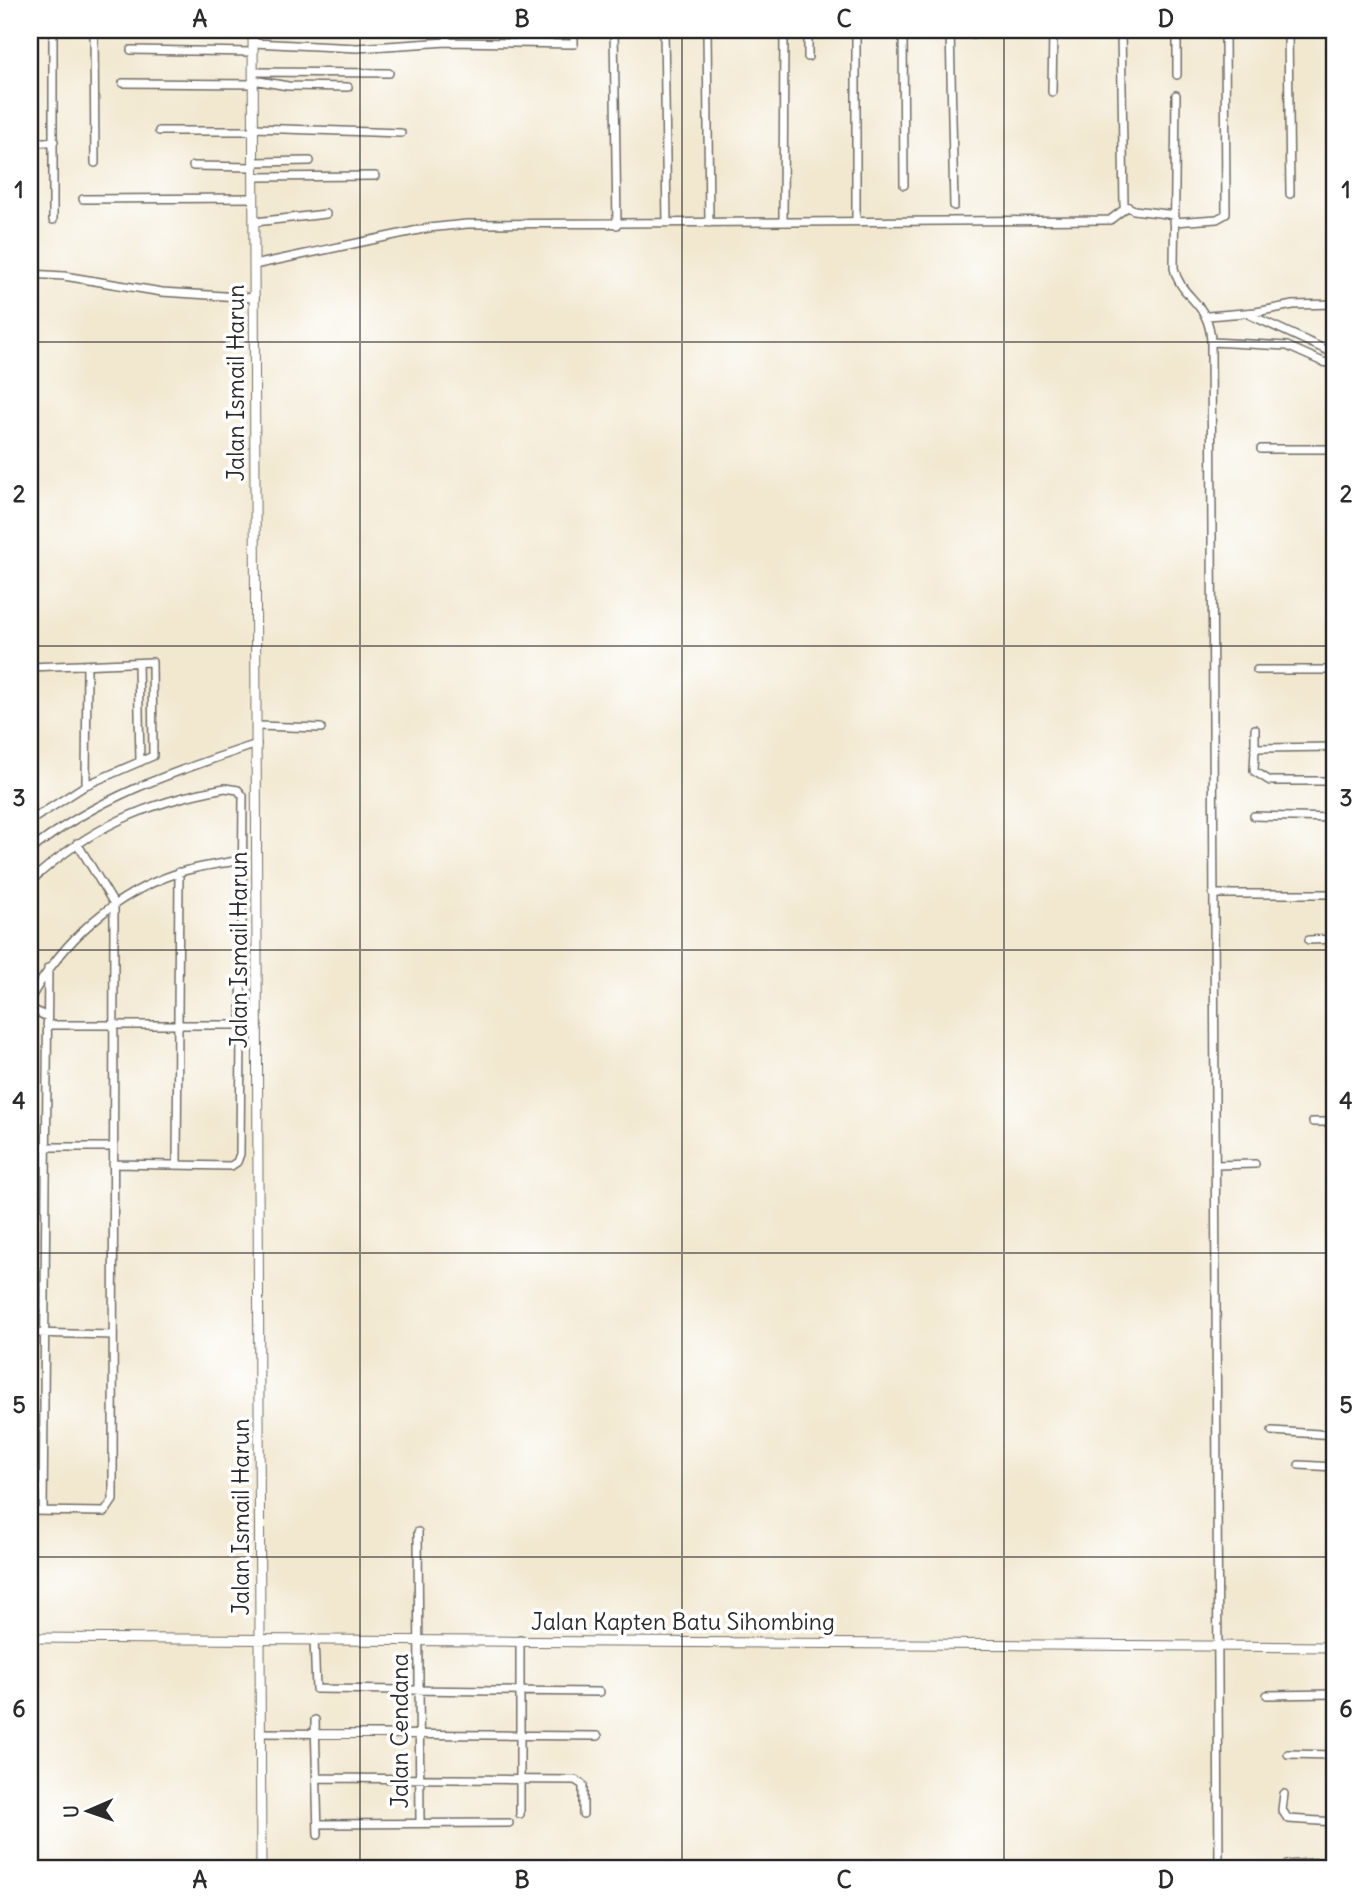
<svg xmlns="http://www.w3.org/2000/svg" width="1365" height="1899" font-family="Delius,sans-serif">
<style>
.water{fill:#4fb2cd;stroke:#3d6e7c;stroke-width:2}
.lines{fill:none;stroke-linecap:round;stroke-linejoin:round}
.minor-casing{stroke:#716d65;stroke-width:10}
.tertiary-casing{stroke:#716d65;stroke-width:11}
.minor{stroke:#fff;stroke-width:7}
.tertiary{stroke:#fff;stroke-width:9}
.grid{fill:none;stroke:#2b2b2b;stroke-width:2;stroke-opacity:0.55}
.labels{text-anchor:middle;stroke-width:7;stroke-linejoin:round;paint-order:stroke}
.street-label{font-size:23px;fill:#2b2b2b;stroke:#fff}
.neatline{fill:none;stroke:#2b2b2b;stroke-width:2.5}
.grid-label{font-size:23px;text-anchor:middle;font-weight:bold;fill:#2b2b2b}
</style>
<rect width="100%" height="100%" fill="#fff"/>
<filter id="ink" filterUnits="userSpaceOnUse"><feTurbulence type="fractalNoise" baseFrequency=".0143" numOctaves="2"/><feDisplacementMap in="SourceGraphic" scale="14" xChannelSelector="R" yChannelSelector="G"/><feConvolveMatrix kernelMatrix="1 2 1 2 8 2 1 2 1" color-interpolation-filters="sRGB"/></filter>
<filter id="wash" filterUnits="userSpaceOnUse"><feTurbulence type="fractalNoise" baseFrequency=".00686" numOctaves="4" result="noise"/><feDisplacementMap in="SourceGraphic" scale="28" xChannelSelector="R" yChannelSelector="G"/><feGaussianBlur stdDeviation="1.57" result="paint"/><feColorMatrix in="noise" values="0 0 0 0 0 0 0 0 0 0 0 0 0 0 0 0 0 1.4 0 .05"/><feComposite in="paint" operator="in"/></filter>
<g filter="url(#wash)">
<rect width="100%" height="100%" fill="#f2e8d0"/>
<path class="water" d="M31 1165 35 1170C36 1198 39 1253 30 1278Z"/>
</g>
<g filter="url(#ink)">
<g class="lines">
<g class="minor-casing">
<path id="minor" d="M53 30V220
M94 30 95 163
M447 30V42
M614 30 617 225
M664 30 667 223
M707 30 709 223
M808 30V57
M856 30V219
M903 30 904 185
M950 30 954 206
M1121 30 1124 205 1134 210 1175 215
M1288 30 1290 194
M973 34V30
M253 43 357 48 447 42 574 44V30
M131 50 253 52
M253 72 389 73
M1177 75V30
M253 80 288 86 348 87
M123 83 254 84
M1052 92 1053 30
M1176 95 1174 268C1181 300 1210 301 1211 342L1219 1869
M254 128 401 133
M159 131H254
M254 162 310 161
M193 166 254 167
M254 177 375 176
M83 199 254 198
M783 221 784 30
M255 222 326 214
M1174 222 1217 219 1226 214 1225 30
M30 223 31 147 35 143 54 141
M254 265 428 228 467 224 1110 220 1127 207
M30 274 64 276 162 292 255 298
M1248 314 1335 354
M1208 316 1256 312 1293 305 1335 304
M1211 342 1287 346 1323 362 1335 364
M1261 449H1335
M138 663 140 762
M30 667 152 662 153 756 86 785 30 821
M1257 670H1335
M257 726 321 728
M1255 729V748L1335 747
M30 730 31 667
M1255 748 1254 771 1270 781H1335
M86 785 87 665
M1254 816 1335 818
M30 851C96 797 176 771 257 744
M30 882C88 828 147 802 225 788L238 790 243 796 240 1154 237 1162 231 1166 113 1164
M1213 894H1335
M1309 940 1335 939
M30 999C63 941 113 894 178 873 198 866 221 864 241 860
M30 1008 47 1017
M47 1025H240
M1313 1122H1335
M30 1147H113
M177 1165 179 872
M1215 1165 1255 1164
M30 1333 113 1335
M1272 1431 1335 1435
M1299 1465 1335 1467
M30 1511 105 1512 113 1500 114 904 77 843
M43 1511 48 968
M418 1532 420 1823
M314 1638 316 1689 600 1692
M520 1640V1814
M1267 1695 1335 1694
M315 1720 318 1835
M261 1733 598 1736
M1288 1754 1335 1755
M317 1778 575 1780 583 1785V1814
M1284 1794 1282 1810 1288 1819 1335 1822
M318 1824 509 1823
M1287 1865 1335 1861"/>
</g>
<g class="tertiary-casing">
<path id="tertiary" d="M253 30 261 1869
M30 1638 1335 1647"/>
</g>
<use href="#minor" class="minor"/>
<use href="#tertiary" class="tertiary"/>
</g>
</g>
<path class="grid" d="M360 30V1869M682 30V1869M1004 30V1869M30 342H1335M30 646H1335M30 950H1335M30 1253H1335M30 1557H1335"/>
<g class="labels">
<g class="street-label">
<text transform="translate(236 383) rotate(-90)" y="8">Jalan Ismail Harun</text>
<text transform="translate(239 950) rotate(-90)" y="8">Jalan Ismail Harun</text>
<text transform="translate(241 1517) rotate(-90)" y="8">Jalan Ismail Harun</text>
<text x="683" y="1630">Jalan Kapten Batu Sihombing</text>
<text transform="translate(400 1731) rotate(-90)" y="8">Jalan Cendana</text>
</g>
</g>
<rect width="1365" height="1899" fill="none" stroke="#fff" stroke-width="77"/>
<g transform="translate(88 1811) rotate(268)" stroke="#ffffff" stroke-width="5" paint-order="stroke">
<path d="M0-5L12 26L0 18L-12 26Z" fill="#2b2b2b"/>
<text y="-10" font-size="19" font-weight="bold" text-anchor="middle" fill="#2b2b2b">U</text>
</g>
<rect x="38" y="38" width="1288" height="1822" class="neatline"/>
<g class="grid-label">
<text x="200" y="27">A</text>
<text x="522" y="27">B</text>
<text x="844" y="27">C</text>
<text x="1166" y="27">D</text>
<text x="19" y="198">1</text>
<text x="1346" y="198">1</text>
<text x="19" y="502">2</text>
<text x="1346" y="502">2</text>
<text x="19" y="806">3</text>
<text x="1346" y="806">3</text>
<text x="19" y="1109">4</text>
<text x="1346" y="1109">4</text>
<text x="19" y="1413">5</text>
<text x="1346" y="1413">5</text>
<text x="19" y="1717">6</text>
<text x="1346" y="1717">6</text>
<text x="200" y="1888">A</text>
<text x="522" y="1888">B</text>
<text x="844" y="1888">C</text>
<text x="1166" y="1888">D</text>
</g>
</svg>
